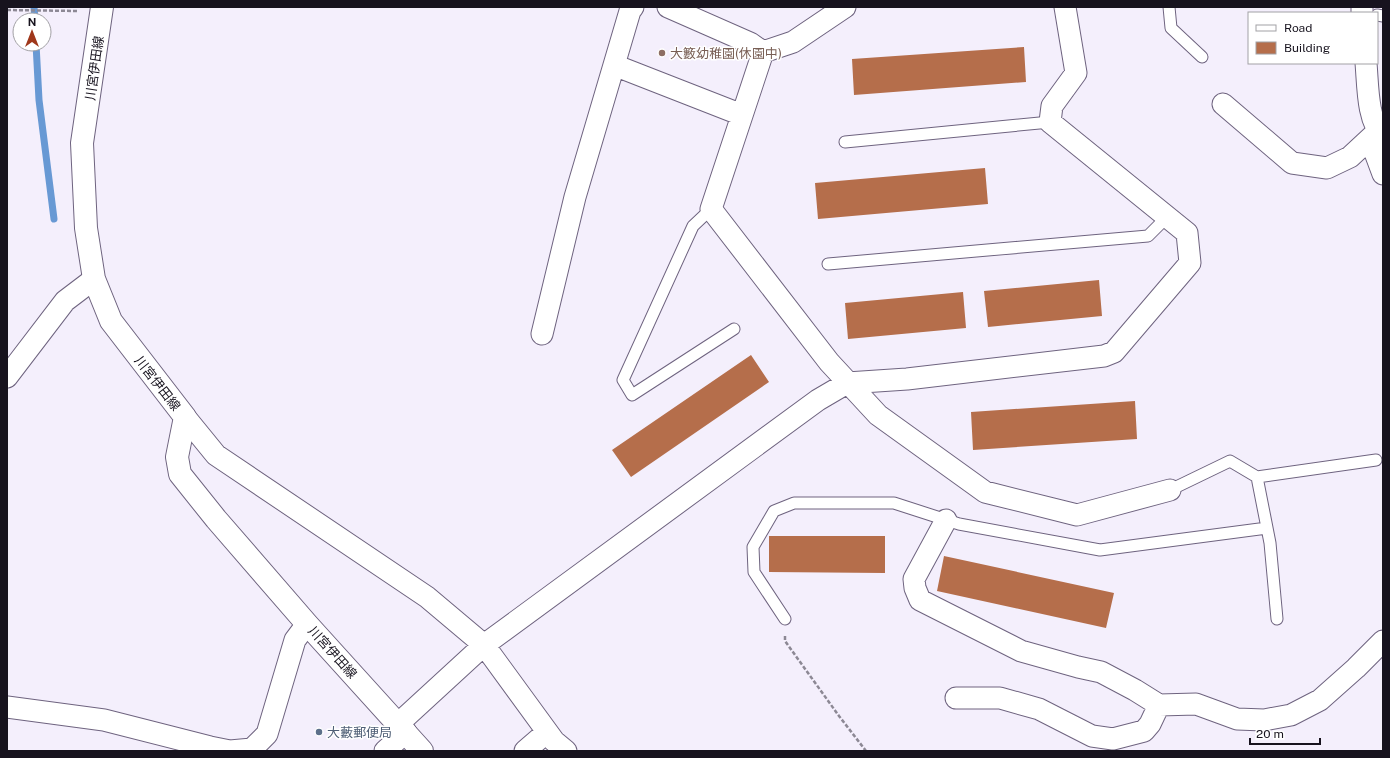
<svg xmlns="http://www.w3.org/2000/svg" width="1390" height="758" font-family="'Public Sans','Noto Sans JP',sans-serif">
<style>
.lines{fill:none;stroke-linecap:round;stroke-linejoin:round}
.stream{stroke:#6899d4;stroke-width:7}
.building{fill:#b56e4b}
.service-casing{stroke:#6e637f;stroke-width:13}
.minor-casing{stroke:#6e637f;stroke-width:23}
.secondary-casing{stroke:#6e637f;stroke-width:24}
.path{stroke:#8c8894;stroke-width:2.5;stroke-dasharray:4 2;stroke-linecap:butt}
.service{stroke:#fff;stroke-width:11}
.minor{stroke:#fff;stroke-width:21}
.secondary{stroke:#fff;stroke-width:22}
.education-dot{fill:#8d6e63;stroke:#fff;stroke-width:1.5}
.service-dot{fill:#5c6f8a;stroke:#fff;stroke-width:1.5}
.labels{text-anchor:middle;stroke-width:3;stroke-linejoin:round;paint-order:stroke}
.education-label{font-size:13px;fill:#785e54;stroke:#fff;text-anchor:start}
.street-label{font-size:13px;fill:#17131e;stroke:#fff}
.service-label{font-size:13px;fill:#4e5e75;stroke:#fff;text-anchor:start}
</style>
<rect width="100%" height="100%" fill="#f4effc"/>
<g class="lines">
<path class="stream" d="M34 7 35 20
M36 44 39 100 54 219"/>
</g>
<path class="building" d="M1024 47 1026 82 854 95 852 59Z
M985 168 988 204 818 219 815 183Z
M1099 280 1102 316 988 327 984 291Z
M963 292 966 328 848 339 845 303Z
M751 355 769 382 631 477 612 450Z
M1135 401 1137 439 973 450 971 412Z
M769 536H885V573L769 572Z
M944 556 1114 593 1106 628 937 591Z"/>
<g class="lines">
<g class="service-casing">
<path id="service" d="M1169 7 1171 28 1202 57
M1377 15 1383 16
M845 142 1050 122
M711 209 693 226 623 380 632 395 734 329
M828 264 1148 236 1167 217
M1257 477 1376 460
M1170 490 1230 461 1257 477 1270 543 1277 619
M785 619 754 572 753 547 774 511 794 503H894L959 524 1100 550 1267 528"/>
</g>
<g class="minor-casing">
<path id="minor" d="M668 7 750 43 763 52
M1362 7V13
M763 52 711 209 829 362 878 415 985 492 1077 515 1170 490
M763 52 793 42 845 7
M1366 63C1368 85 1367 121 1383 136
M614 65 742 115
M1223 104 1292 163 1327 168 1350 157 1378 131
M1370 139 1383 174
M542 334 575 197 630 11 633 7
M7 377 65 301 94 279
M185 417 216 455 427 597 484 645 554 741 566 751
M946 520 914 579 915 588 920 600 1021 651 1078 667 1101 672 1135 690 1159 705 1196 704 1237 719 1264 720 1291 715 1320 700 1356 668 1383 641
M956 698H1000L1039 709 1092 736 1113 739 1144 731 1150 724 1159 705
M7 707 104 720 210 747 230 751 252 749 267 734 295 640 307 624
M398 724 484 645 818 400 847 383 907 379 1104 356 1114 352 1190 263 1187 233 1050 122 1052 106 1076 73 1065 7
M385 751 406 732
M525 751 547 732"/>
</g>
<g class="secondary-casing">
<path id="secondary" d="M102 7 82 143 86 228 94 279 111 321 185 417 177 457 180 474 216 519 307 624 422 751"/>
</g>
<path class="path" d="M7 10 78 11
M785 636V641L839 716 866 751"/>
<use href="#service" class="service"/>
<use href="#minor" class="minor"/>
<use href="#secondary" class="secondary"/>
</g>
<circle class="education-dot" cx="662" cy="53" r="4"/>
<circle class="service-dot" cx="319" cy="732" r="4"/>
<g class="labels">
<g class="education-label">
<text x="670" y="58">大籔幼稚園(休園中)</text>
</g>
<g class="street-label">
<text transform="translate(94 68) rotate(-82)" y="5">川宮伊田線</text>
<text transform="translate(158 383) rotate(52)" y="5">川宮伊田線</text>
<text transform="translate(333 652) rotate(48)" y="5">川宮伊田線</text>
</g>
<g class="service-label">
<text x="327" y="737">大藪郵便局</text>
</g>
</g>
<rect width="1390" height="758" fill="none" stroke="#17131e" stroke-width="16"/>
<rect x="1248" y="12" width="130" height="52" fill="#ffffff" stroke="#a2a1a5"/>
<rect x="1256" y="25" width="20" height="6" fill="#ffffff" stroke="#a2a1a5"/>
<text x="1284" y="32" font-size="12" fill="#17131e">Road</text>
<rect x="1256" y="42" width="20" height="12" fill="#b56e4b" stroke="#a2a1a5"/>
<text x="1284" y="52" font-size="12" fill="#17131e">Building</text>
<g transform="translate(32 32)"><circle r="19" fill="#ffffff" stroke="#a2a1a5"/>
<path d="M0-3L7 15L0 10L-7 15Z" fill="#9f371b"/>
<text y="-6" font-size="11" font-weight="bold" text-anchor="middle" fill="#17131e">N</text>
</g>
<path d="M1250 738v6h70v-6" fill="none" stroke="#17131e" stroke-width="2"/>
<text x="1256" y="738" font-size="12" fill="#17131e" stroke="#ffffff" stroke-width="3" paint-order="stroke">20 m</text>
</svg>
